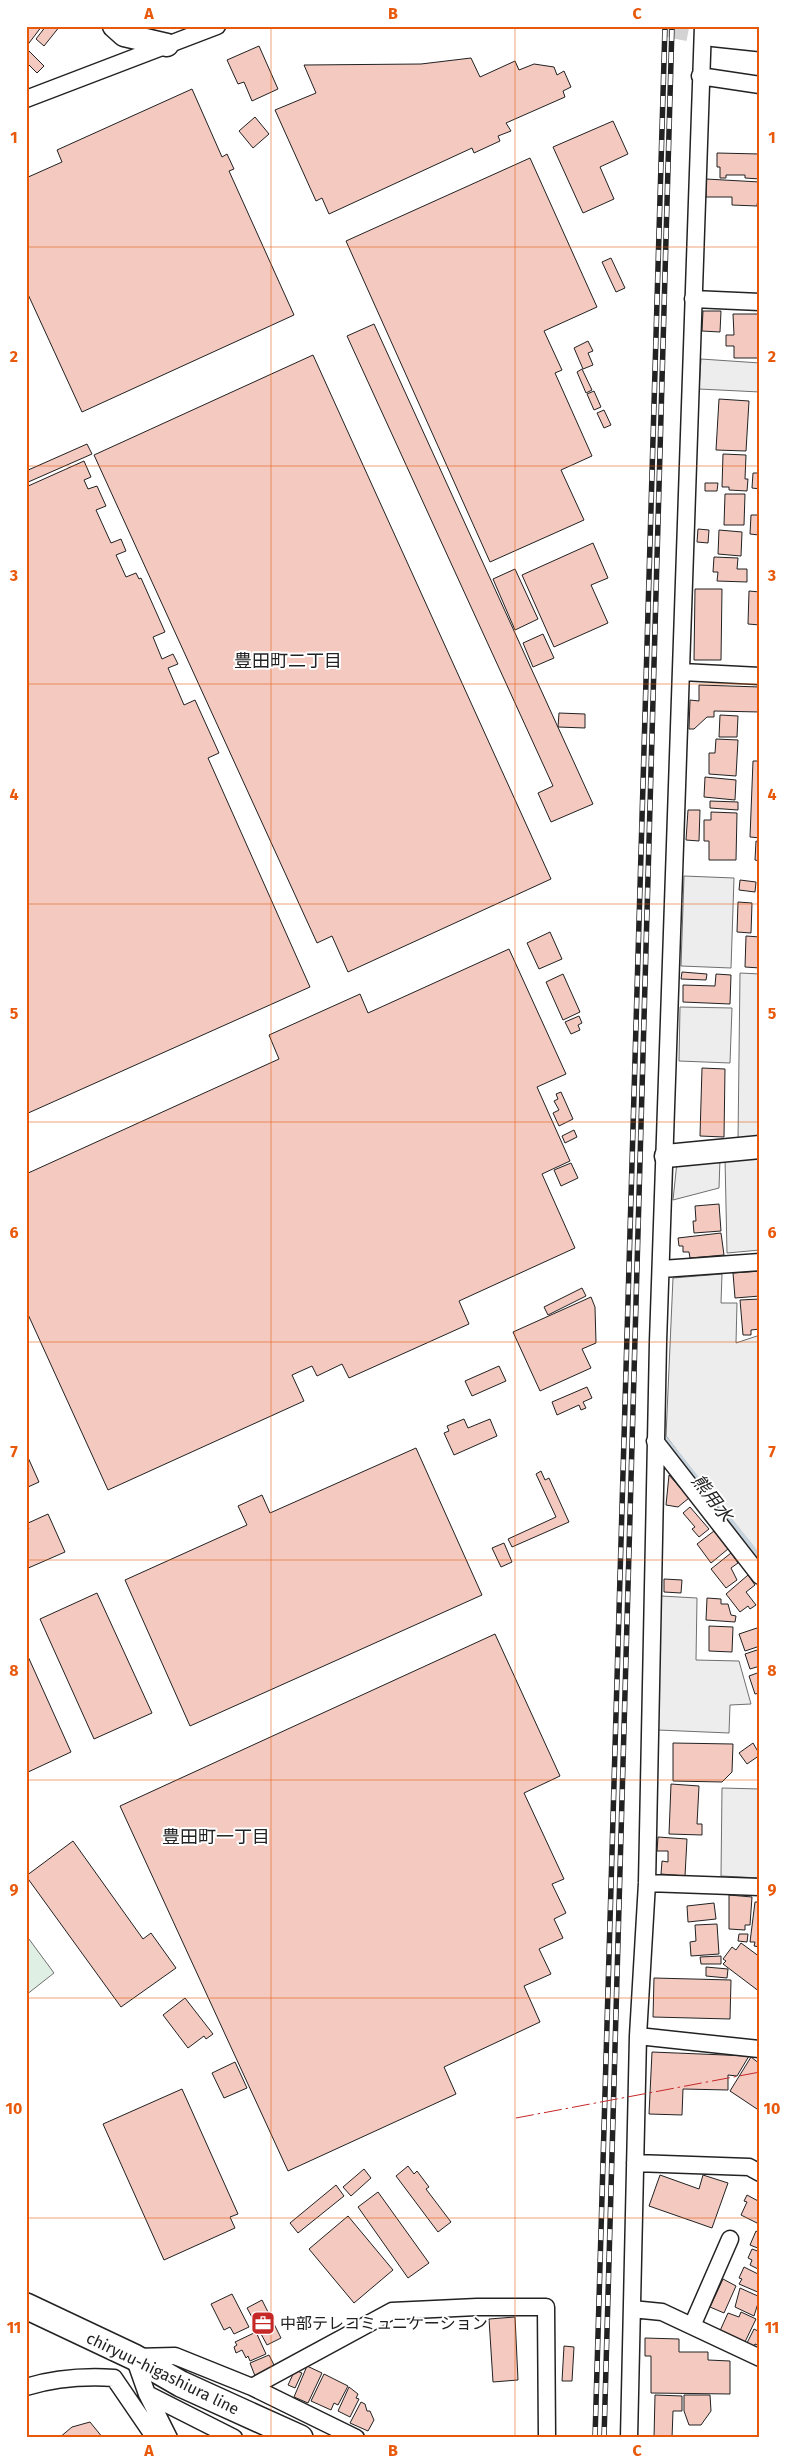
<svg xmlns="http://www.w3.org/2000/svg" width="786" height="2464" font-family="'Fira Sans','Noto Sans JP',sans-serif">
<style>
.green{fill:#e0efe3;stroke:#6f6f6f}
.parking{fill:#ededed;stroke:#6f6f6f}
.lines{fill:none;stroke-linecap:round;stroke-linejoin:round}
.stream{stroke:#c7d3dd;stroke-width:5.5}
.building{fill:#f3c9c0;stroke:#222}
.secondary-tunnel{stroke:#d3d3d3;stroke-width:22;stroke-dasharray:22 11;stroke-linecap:butt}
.street-casing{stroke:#222;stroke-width:19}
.secondary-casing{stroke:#222;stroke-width:25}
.primary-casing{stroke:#222;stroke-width:28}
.street{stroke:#fff;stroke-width:16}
.secondary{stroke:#fff;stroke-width:22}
.primary{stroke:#fff;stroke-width:25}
.rail-casing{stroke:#222;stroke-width:5.5}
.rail{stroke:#fff;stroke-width:4;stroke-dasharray:11;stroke-linecap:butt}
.power{stroke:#c62828;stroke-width:1;stroke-dasharray:18 4 2.5 4;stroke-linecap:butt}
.grid{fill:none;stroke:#e8590c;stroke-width:1;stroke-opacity:0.55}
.labels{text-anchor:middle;stroke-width:4;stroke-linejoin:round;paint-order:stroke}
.poi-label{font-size:16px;fill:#222;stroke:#fff;text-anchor:start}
.street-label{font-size:16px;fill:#222;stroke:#fff}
.neighbourhood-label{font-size:18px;fill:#222;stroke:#fff}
.water-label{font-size:18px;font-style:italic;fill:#222;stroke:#fff}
.neatline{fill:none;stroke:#e8590c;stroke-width:2}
.grid-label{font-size:16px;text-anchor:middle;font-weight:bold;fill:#e8590c}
</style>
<rect width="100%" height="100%" fill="#fff"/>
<path class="green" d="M26 1935 54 1973 26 1995Z"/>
<path class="parking" d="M701 359 760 363V392L699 389Z
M684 876 734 878 731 968 681 966Z
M740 973 760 974V1139L738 1140Z
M680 1007 732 1008 730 1063 679 1061Z
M760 1157V1250L727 1253 725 1158Z
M720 1159 719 1188 673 1200 677 1162Z
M722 1274 721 1303H737L736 1343 760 1335V1559L666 1436 673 1278Z
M661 1596 697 1598 696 1660 739 1661 751 1704 730 1705 729 1733 658 1730Z
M722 1788 760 1789V1878L721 1876Z"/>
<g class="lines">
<path class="stream" d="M665 1439 760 1558"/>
</g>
<path class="building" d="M26 26H42L26 47Z
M46 26H60L44 46 36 39Z
M259 46 278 89 252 101 244 82 238 84 227 60Z
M28 50 44 66 37 73 26 62Z
M471 58 480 77 515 61 519 70 534 64 554 67 557 75 564 71 571 87 563 91 565 97 506 123 511 131 498 136 500 141 474 153 472 148 329 214 322 198 316 201 275 110 316 93 304 65 421 64Z
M192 89 222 157 227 154 234 169 229 171 294 315 82 412 26 290V178L62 162 57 150Z
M255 117 269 134 253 148 239 131Z
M613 121 628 154 600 167 614 199 583 213 553 147Z
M717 153 760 154V179L745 178V175H726V178H720V167H717Z
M530 158 597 307 544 331 562 370 555 373 592 456 561 470 584 520 490 562 346 241Z
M706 179 760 182 757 206 732 205V197H706Z
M611 258 625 288 616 292 602 262Z
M703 311H721L720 332 702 331Z
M733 314H759V358H734V346H726V335H734Z
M374 324 593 804 551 822 538 793 553 786 347 336Z
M588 341 593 351 588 353 593 365 583 369 574 348Z
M313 355 551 879 348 972 332 936 317 943 94 455Z
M582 369 592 390 586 393 577 372Z
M594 391 601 407 594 410 587 394Z
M719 399 749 401 746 451 716 450Z
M604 410 611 425 604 428 597 413Z
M87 444 92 454 26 483V471Z
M723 454 746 455 745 479H748L747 491 729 490V487H722Z
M84 461 91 477 84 480 88 489 97 486 106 506 96 510 111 543 121 539 126 551 116 555 126 577 136 573 139 579 141 578 165 632 153 637 162 659 173 654 178 664 168 668 184 705 195 700 219 753 208 758 310 987 26 1114V487Z
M753 473H760V489L752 488Z
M705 483H718L717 491H705Z
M725 494H745L744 525H724Z
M751 515H760L759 535 750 534Z
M698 529 709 530 708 543 697 542Z
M719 530 742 532 741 556 718 554Z
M593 543 608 578 591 585 608 623 554 647 522 575Z
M714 557 738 558 737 569H747V582L717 581 718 572H713Z
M515 569 538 619 515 630 493 579Z
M695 589H722L721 660H694Z
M749 591 760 592V625L748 624Z
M543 634 554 658 533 667 523 643Z
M699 685 760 687V712L714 711V717H707L694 729H689L690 700 699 701Z
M559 713 585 714V728L558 727Z
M720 715 738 716 737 737H719Z
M716 739 738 740 736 776 709 774V753H715Z
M753 761H760V838L750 837Z
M705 777 736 780 735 800 704 797Z
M710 801 738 802V810L710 808Z
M688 810H700L699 841 686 840Z
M711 812 737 813 736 860H709V841H704V820H711Z
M756 841 760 842V865L759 861 755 860Z
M740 880 756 882 755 892 739 890Z
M738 902 752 903 751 933 737 932Z
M550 932 562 959 539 969 527 943Z
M746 936 760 937V968L745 967Z
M509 949 566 1074 537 1087 570 1161 542 1174 575 1248 459 1301 469 1324 349 1378 342 1364 317 1376 312 1366 292 1375 304 1401 108 1490 26 1310V1174L279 1059 269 1035 360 994 368 1013Z
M682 972 707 974 706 980 681 979Z
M563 974 580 1012 563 1020 546 982Z
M716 974 731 975 730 1004 683 1002V985L715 986Z
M579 1016 582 1023 578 1025 580 1030 571 1034 565 1022Z
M702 1068 725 1069 724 1137 700 1136Z
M561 1092 573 1119 559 1126 553 1113 559 1110 554 1101 558 1099 556 1094Z
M574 1130 577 1137 565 1143 562 1136Z
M571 1163 578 1178 561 1186 554 1170Z
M719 1204 721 1231 694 1233 693 1221H696L695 1206Z
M721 1233 724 1255 690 1258 689 1252H683V1246H679L678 1238Z
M760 1271V1296L735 1298 733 1273Z
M582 1288 586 1296 548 1315 544 1307Z
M591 1297 595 1307 596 1343 582 1349 591 1368 540 1391 513 1332Z
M760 1299V1329L751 1330V1335H743L740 1300Z
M499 1366 506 1381 472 1396 465 1381Z
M587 1387 592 1398 583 1402 586 1408 581 1410 579 1405 557 1415 552 1402Z
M464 1419 468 1428 490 1419 497 1436 454 1455 444 1433 449 1431 447 1426Z
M416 1448 482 1595 190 1726 125 1580 247 1525 238 1506 262 1495 270 1513Z
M26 1453 39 1482 28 1487 26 1482Z
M541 1471 545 1480 549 1478 569 1522 512 1547 508 1539 556 1517 536 1474Z
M669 1475 689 1498 678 1507 666 1505Z
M690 1507 709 1529 699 1537 692 1529 695 1527 683 1513Z
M48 1514 65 1552 26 1569V1530L29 1529 26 1524Z
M714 1531 728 1549 711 1563 697 1544Z
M504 1543 512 1562 501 1567 492 1548Z
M731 1553 738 1563 731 1568 737 1580 726 1588 711 1569Z
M748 1575 755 1585 746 1592 756 1605 750 1609 748 1606 740 1612 726 1594Z
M664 1579 682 1580 681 1593 664 1592Z
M97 1593 152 1713 94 1739 40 1619Z
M707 1598 721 1599V1604H728L731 1615 736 1616 735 1622 706 1620Z
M709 1626 733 1627 732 1652 709 1651Z
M760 1627V1646L745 1651 739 1634Z
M495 1634 560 1776 524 1793 564 1879 552 1884 566 1913 554 1919 563 1938 539 1949 551 1974 524 1986 540 2022 444 2067 456 2094 288 2171 120 1806Z
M760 1649V1666L750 1669 745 1654Z
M26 1652 71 1752 26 1773Z
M760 1672V1693L755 1694 749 1676Z
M673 1743 733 1744 732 1772 722 1782 673 1781Z
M753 1743 760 1755 747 1764 739 1753Z
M671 1784 699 1786 697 1824H702V1835L669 1834Z
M658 1837 687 1839 685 1876 661 1874 662 1861 668 1862V1851H657Z
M73 1841 143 1939 151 1933 176 1968 121 2007 26 1876Z
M729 1895 752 1897 750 1925H745V1930L729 1929Z
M755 1902H760V1947L754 1946 755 1942H750Z
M714 1903 716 1919 688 1922 687 1906Z
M717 1924 719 1954 691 1956 690 1942 696 1941 695 1925Z
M739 1934H748L747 1942 738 1941Z
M741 1943 760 1957V1992L723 1964 726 1961 723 1959 732 1947 736 1950Z
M721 1956V1964H701L700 1957Z
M706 1967 728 1969 727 1978 706 1976Z
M654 1978 731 1980 730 2019 653 2017Z
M185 1998 213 2034 206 2039 204 2036 188 2048 163 2015Z
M652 2052 749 2056 737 2076 728 2075V2090L683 2089 682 2115 649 2114Z
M751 2057 760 2064V2111L730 2091Z
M235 2062 247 2088 224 2098 212 2073Z
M182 2089 238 2214 230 2217 235 2228 164 2260 103 2124Z
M408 2166 414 2174 417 2171 429 2187 426 2189 451 2222 438 2232 396 2176Z
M364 2169 371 2178 351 2196 343 2187Z
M660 2175 699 2189 703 2175 728 2183 712 2228 649 2206Z
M336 2185 344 2196 298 2233 290 2223Z
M378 2192 429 2263 408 2278 358 2207Z
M747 2195 760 2202V2217L757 2223 741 2215 747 2202 744 2201Z
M348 2216 393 2270 354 2303 309 2249Z
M756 2231 760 2233V2249L750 2245Z
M752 2249 760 2252V2270L750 2265 752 2260 748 2258Z
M744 2267 760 2275V2293L739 2284 742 2279 739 2278Z
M723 2279 736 2286 724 2313 710 2307Z
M740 2288 760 2297 754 2316 735 2307Z
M232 2294 249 2327 234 2334 230 2327 224 2330 211 2304Z
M262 2300 281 2338 267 2345 247 2308Z
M741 2312 756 2319 744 2344 719 2333 728 2313 739 2317Z
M515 2317 518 2380 493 2382 489 2319Z
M754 2329 760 2332V2346L755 2344 753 2348 746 2345Z
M256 2332 266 2354 250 2361 248 2356 246 2358 242 2350 236 2353 234 2347 237 2345 235 2342Z
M645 2338 679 2339V2352H708V2360L730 2361V2394L651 2393V2356H645Z
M564 2346 574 2347 572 2381H562Z
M269 2355 275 2367 255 2376 250 2363Z
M307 2366 322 2373 308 2403 294 2397Z
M295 2370 302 2373 295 2388 288 2385Z
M324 2374 348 2386 338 2405 334 2403 331 2410 311 2401Z
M349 2387 358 2394 356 2398 359 2399 350 2417 338 2411Z
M655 2395 682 2396V2411H673L672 2438H654Z
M684 2395H710L711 2411 701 2425H689L684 2411Z
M361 2402 365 2404 367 2411H370L374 2420 368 2431 350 2423Z
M90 2422 103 2438H59L72 2427Z"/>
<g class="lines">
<path class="secondary-tunnel" d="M667 26 713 35"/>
<g class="street-casing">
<path id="street" d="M700 76 760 85
M26 99 217 26
M693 299 760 302
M682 672 760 676
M662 1269 760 1262
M655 1441 760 1576
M647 1883 760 1887
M638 2036 759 2049
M635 2163 749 2167 760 2173
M632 2309 662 2312 760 2358
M692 2326 730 2239
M26 2387C56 2378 83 2376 114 2378L155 2438
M252 2387 392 2311 477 2307H546L547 2438
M147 2394 234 2438
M169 2438 147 2394 134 2357 175 2356 252 2387 356 2438
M629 2438 638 2036 647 1883 658 1342 703 26"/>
</g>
<g class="secondary-casing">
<path id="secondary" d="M114 26 124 35 167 45
M713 35 760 40
M666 1156 760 1147"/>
</g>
<g class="primary-casing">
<path id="primary" d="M26 2306 134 2357 181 2384 300 2438"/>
</g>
<use href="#street" class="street"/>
<use href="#secondary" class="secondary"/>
<use href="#primary" class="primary"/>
<g class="rail-casing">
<path id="rail" d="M595 2438 665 26
M604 2438 672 26"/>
</g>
<use href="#rail" class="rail"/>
<path class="power" d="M516 2118 760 2072"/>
</g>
<path class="grid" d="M271 26V2438M515 26V2438M26 247H760M26 466H760M26 684H760M26 904H760M26 1122H760M26 1342H760M26 1560H760M26 1780H760M26 1998H760M26 2218H760"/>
<defs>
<g id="office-square" transform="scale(1.25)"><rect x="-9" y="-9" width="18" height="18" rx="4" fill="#c62828" stroke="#fff"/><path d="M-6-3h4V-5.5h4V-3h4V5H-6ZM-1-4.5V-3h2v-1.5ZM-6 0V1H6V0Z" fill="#fff"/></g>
</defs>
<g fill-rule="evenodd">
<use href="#office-square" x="263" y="2323"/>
</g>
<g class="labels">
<g class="poi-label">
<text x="280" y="2329">中部テレコミュニケーション</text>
</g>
<g class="street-label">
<text transform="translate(163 2373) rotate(26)" y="6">chiryuu-higashiura line</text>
</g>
<g class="neighbourhood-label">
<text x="288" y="667">豊田町二丁目</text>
<text x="216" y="1843">豊田町一丁目</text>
</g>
<g class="water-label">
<text transform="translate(712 1498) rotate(52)" y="6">熊用水</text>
</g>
</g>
<rect width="786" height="2464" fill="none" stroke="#ffffff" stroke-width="55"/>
<rect x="28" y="28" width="730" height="2408" class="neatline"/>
<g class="grid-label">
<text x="149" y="19">A</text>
<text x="393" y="19">B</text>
<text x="637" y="19">C</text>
<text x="14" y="143">1</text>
<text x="772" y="143">1</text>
<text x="14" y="362">2</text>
<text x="772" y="362">2</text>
<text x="14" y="581">3</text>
<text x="772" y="581">3</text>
<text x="14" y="800">4</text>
<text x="772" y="800">4</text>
<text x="14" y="1019">5</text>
<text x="772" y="1019">5</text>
<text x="14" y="1238">6</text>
<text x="772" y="1238">6</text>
<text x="14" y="1457">7</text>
<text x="772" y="1457">7</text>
<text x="14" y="1676">8</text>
<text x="772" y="1676">8</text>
<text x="14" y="1895">9</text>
<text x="772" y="1895">9</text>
<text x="14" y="2114">10</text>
<text x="772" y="2114">10</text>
<text x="14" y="2333">11</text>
<text x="772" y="2333">11</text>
<text x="149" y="2456">A</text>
<text x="393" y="2456">B</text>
<text x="637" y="2456">C</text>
</g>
</svg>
